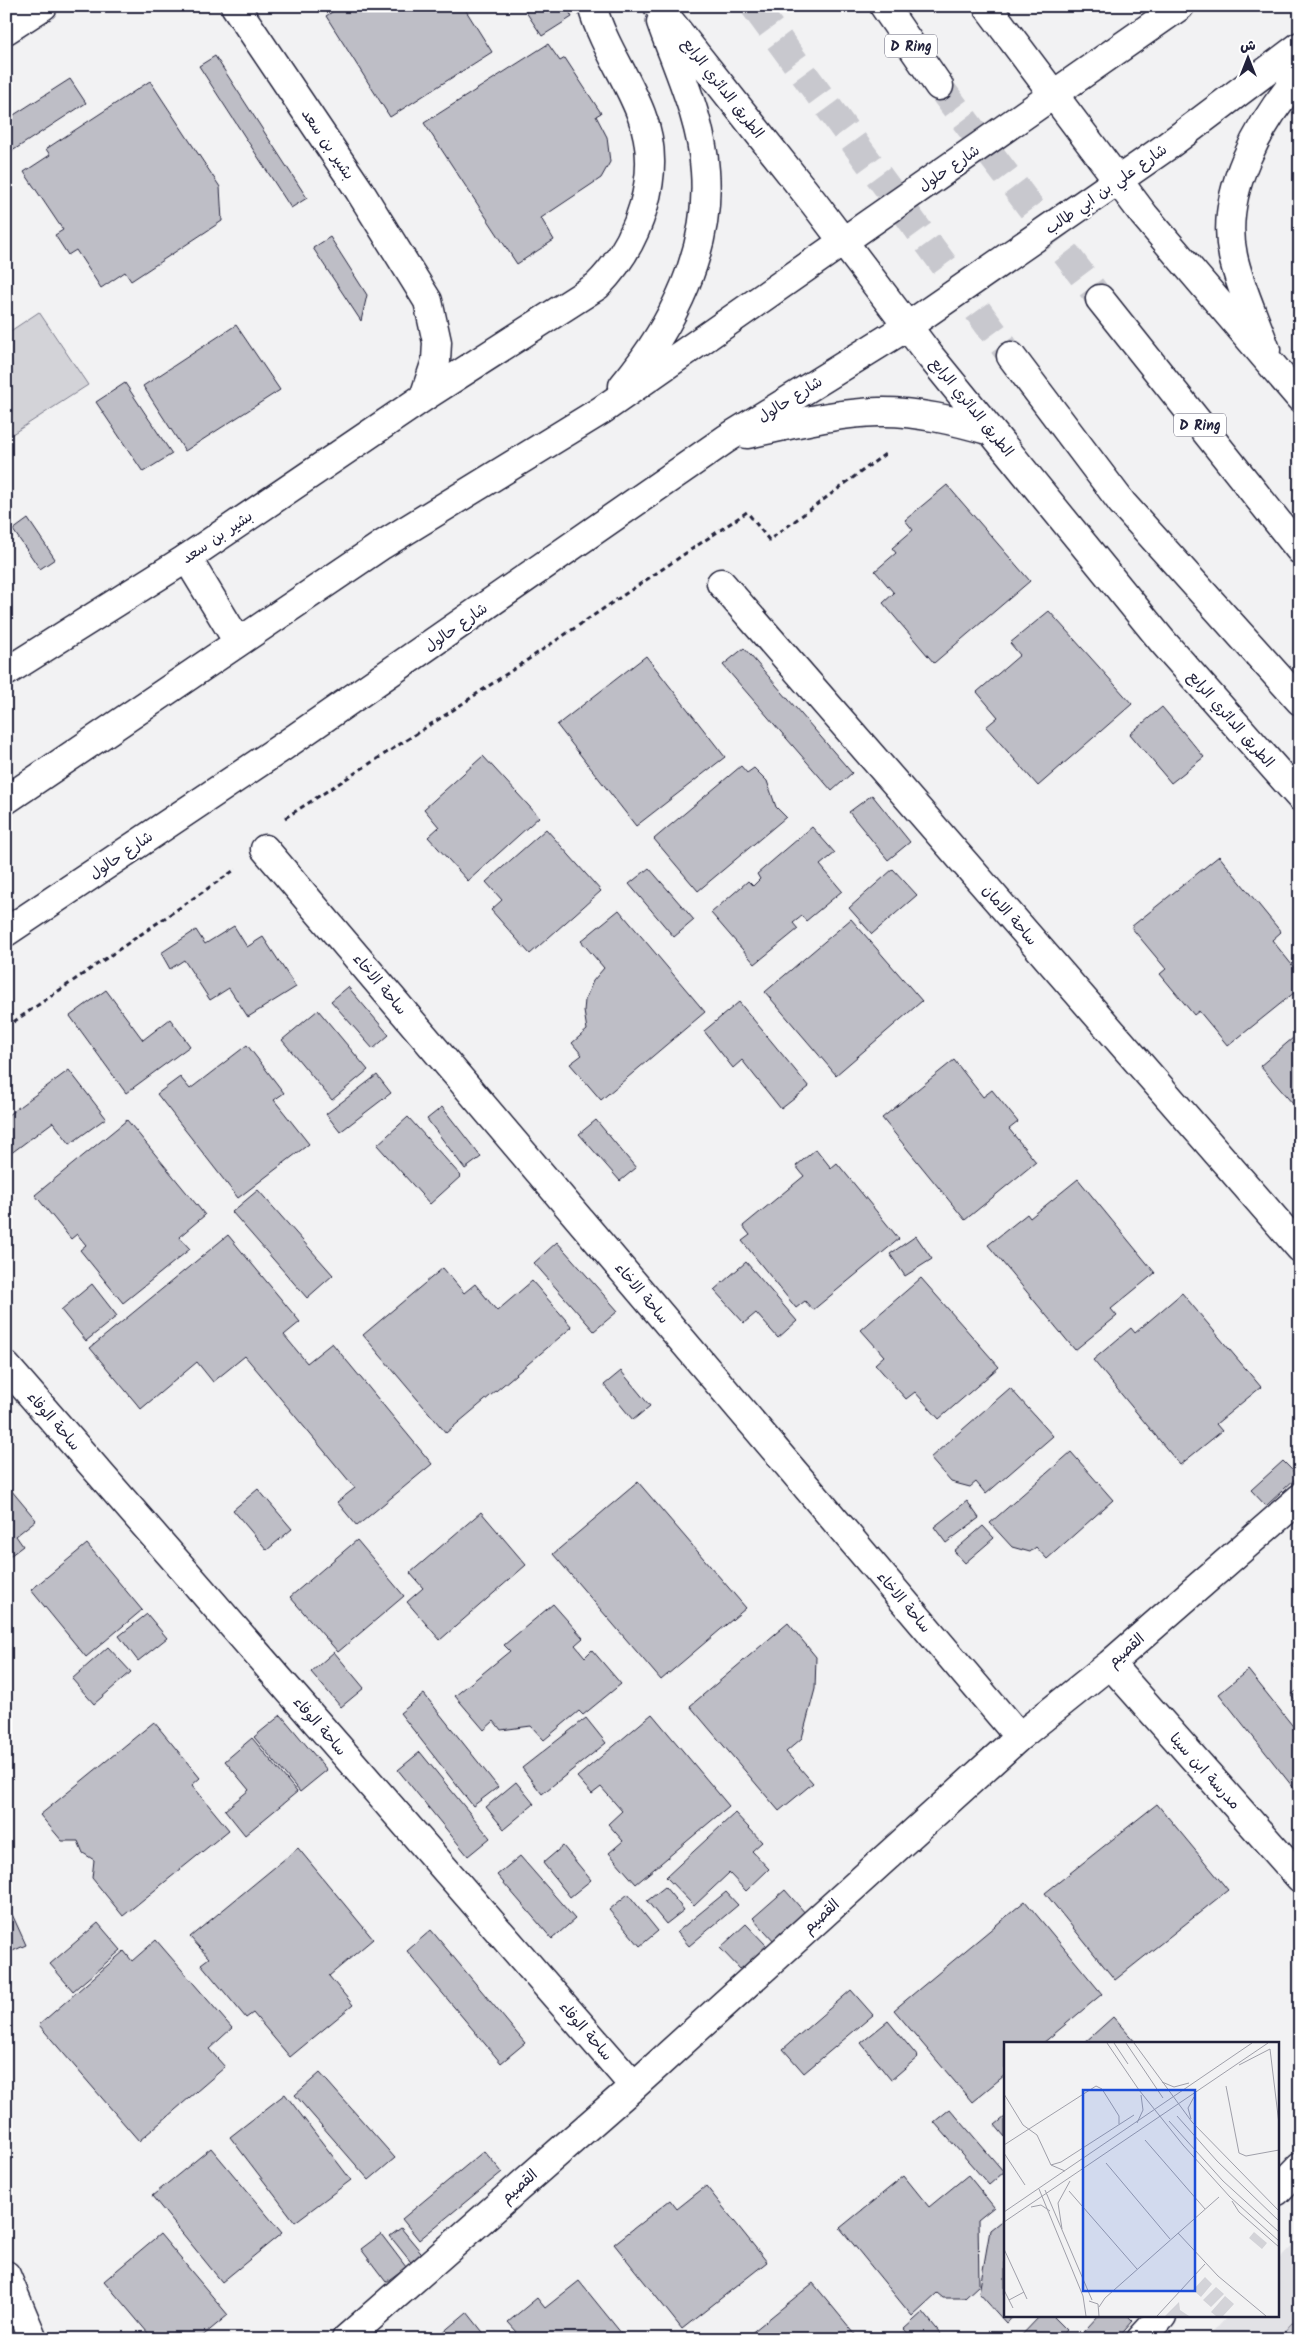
<svg xmlns="http://www.w3.org/2000/svg" width="1306" height="2345" font-family="Kalam,'Playpen Sans Arabic',sans-serif">
<style>
.built{fill:#e2e2e6}
.green{fill:#d3d3d8;stroke:#7a7a8a}
.building{fill:#bebec6;stroke:#22223b}
.lines{fill:none;stroke-linecap:round;stroke-linejoin:round}
.highway-tunnel{stroke:#c8c8ce;stroke-width:28;stroke-dasharray:28 14;stroke-linecap:butt}
.minor-casing{stroke:#22223b;stroke-width:31}
.major-casing{stroke:#22223b;stroke-width:31}
.highway-casing{stroke:#22223b;stroke-width:31}
.path{stroke:#22223b;stroke-width:3;stroke-dasharray:5 4;stroke-linecap:butt}
.minor{stroke:#fff;stroke-width:28}
.major{stroke:#fff;stroke-width:28}
.highway{stroke:#fff;stroke-width:28}
.labels{text-anchor:middle;stroke-width:4;stroke-linejoin:round;paint-order:stroke}
.shield{fill:#fff;stroke:#646476;stroke-width:1}
.shield-label{font-size:14px;font-weight:bold;fill:#22223b}
.street-label{font-size:15px;fill:#22223b;stroke:#fff}
.inset-road{fill:none;stroke:#9f9fa9;stroke-width:1}
.view{fill:#1d4ed8;fill-opacity:0.15;stroke:#1d4ed8;stroke-width:2.5}
.inset-edge{fill:none;stroke:#22223b;stroke-width:2.5}
</style>
<rect width="100%" height="100%" fill="#f2f2f3"/>
<filter id="ink" filterUnits="userSpaceOnUse"><feTurbulence type="fractalNoise" baseFrequency=".02" numOctaves="2"/><feDisplacementMap in="SourceGraphic" scale="10" xChannelSelector="R" yChannelSelector="G"/><feConvolveMatrix kernelMatrix="1 2 1 2 8 2 1 2 1" color-interpolation-filters="sRGB"/></filter>
<g filter="url(#ink)">
<path class="built" d="M1300 2238V2339H1206L1227 2316H1277V2262Z"/>
<path class="green" d="M39 312 88 385 6 438V334Z
M1300 2314V2339H1288L1282 2334Z"/>
<path class="building" d="M341 6H463L492 52 390 117 326 16Z
M522 6H566L572 17 542 36Z
M548 44 560 61 565 58 601 113 596 116 607 137 610 162 601 178 541 218 554 240 517 264 424 123Z
M215 56 307 198 291 208 199 66Z
M70 79 86 103 6 155V120Z
M150 81 220 187 222 221 131 281 125 272 101 288 76 250 68 255 55 235 63 230 24 172 50 155 46 149Z
M330 237 367 295 361 321 313 248Z
M236 325 280 390 185 451 143 386Z
M125 383 172 454 143 472 96 402Z
M947 485 1030 581 934 663 883 603 894 593 875 571 896 553 892 548 913 530 905 520Z
M28 519 55 559 40 569 13 530Z
M1049 611 1132 704 1038 786 986 727 998 717 977 692 1020 655 1010 643Z
M744 648 852 773 832 791 723 665Z
M646 656 725 757 636 826 557 725Z
M1162 707 1204 757 1171 783 1130 734Z
M483 756 539 817 468 881 428 837 439 827 424 809Z
M741 766 747 773 754 768 767 781 776 807 786 817 698 891 654 839Z
M872 795 910 842 888 860 849 812Z
M812 827 835 853 820 865 842 891 806 921 802 916 793 923 798 929 755 964 711 913 748 881 753 886 760 879 757 874Z
M546 829 601 891 530 954 491 910 502 900 486 882Z
M1219 856 1281 932 1272 940 1300 975V988L1228 1046 1199 1011 1194 1015 1160 974 1166 969 1131 927Z
M649 868 694 920 674 937 629 884Z
M893 869 917 895 872 934 849 908Z
M619 910 705 1012 601 1100 570 1064 582 1055 572 1043 587 1030 584 1011 585 1000 593 981 604 968 581 941Z
M851 919 922 1001 836 1075 765 992Z
M234 926 247 947 263 937 296 987 248 1017 229 988 210 1000 184 960 170 969 161 953 196 930 205 944Z
M348 987 389 1035 373 1049 331 1001Z
M106 990 143 1040 170 1019 190 1046 126 1093 70 1016Z
M739 1002 809 1087 781 1109 742 1060 733 1068 704 1031Z
M318 1010 368 1070 332 1100 282 1040Z
M1300 1032V1112L1260 1066Z
M247 1045 284 1093 274 1100 309 1144 238 1198 157 1094 180 1077 190 1089Z
M954 1060 983 1097 992 1090 1018 1122 1009 1129 1036 1162 965 1220 882 1118Z
M69 1070 106 1118 70 1144 53 1122 6 1157V1113L8 1115Z
M377 1075 391 1093 340 1132 326 1114Z
M442 1107 481 1157 465 1169 427 1119Z
M408 1117 461 1176 430 1204 377 1145Z
M127 1120 205 1215 179 1237 190 1249 123 1303 80 1250 86 1245 77 1234 71 1239 35 1195Z
M596 1120 636 1168 620 1181 579 1134Z
M816 1149 831 1168 837 1163 899 1239 813 1310 805 1301 796 1308 742 1241 750 1235 743 1226 804 1176 796 1166Z
M1078 1179 1155 1273 1111 1309 1117 1316 1075 1350 988 1245 1027 1214 1030 1218Z
M258 1190 333 1275 307 1298 232 1212Z
M228 1235 300 1322 284 1335 307 1363 332 1343 432 1464 357 1526 337 1502 355 1488 245 1356 213 1382 197 1362 141 1409 90 1348Z
M916 1236 932 1259 905 1276 890 1254Z
M557 1242 618 1311 594 1331 534 1263Z
M746 1262 797 1321 778 1338 756 1313 744 1323 714 1290Z
M443 1268 464 1293 475 1284 497 1311 532 1281 572 1327 446 1433 363 1335Z
M921 1278 999 1367 939 1419 915 1392 906 1399 875 1364 884 1356 861 1330Z
M92 1284 117 1316 86 1341 61 1310Z
M1182 1293 1261 1387 1216 1424 1222 1431 1180 1465 1093 1360 1131 1328 1135 1333Z
M621 1371 650 1406 633 1420 604 1385Z
M1010 1388 1053 1436 986 1494 976 1482 970 1487 951 1482 930 1458Z
M1071 1452 1113 1500 1047 1559 1036 1547 1030 1552 1012 1547 990 1523Z
M1283 1461 1298 1476 1266 1506 1251 1490Z
M638 1482 746 1608 661 1680 553 1554Z
M6 1484 36 1520 16 1536 23 1546 6 1559Z
M258 1489 292 1529 267 1550 233 1510Z
M967 1501 979 1518 946 1543 934 1527Z
M481 1512 526 1565 440 1640 407 1602 423 1588 410 1573Z
M983 1526 994 1538 965 1563 954 1551Z
M357 1540 404 1596 338 1652 290 1597Z
M87 1544 142 1610 86 1657 31 1590Z
M553 1604 583 1638 575 1645 585 1657 592 1650 621 1684 583 1715 579 1711 544 1740 531 1726 501 1730 494 1721 484 1730 455 1696 510 1651 504 1645Z
M147 1614 167 1638 138 1661 119 1636Z
M788 1623 816 1657 815 1689 802 1738 786 1752 813 1783 779 1811 690 1706Z
M108 1647 131 1672 94 1704 72 1679Z
M334 1652 364 1688 341 1707 311 1672Z
M1300 1660V1673L1293 1666Z
M1248 1670 1300 1735V1788L1296 1791 1219 1694Z
M6 1687 11 1693 6 1697Z
M1300 1688V1705L1291 1695Z
M424 1694 498 1787 473 1806 400 1713Z
M652 1714 729 1806 636 1884 609 1853 623 1841 608 1824 622 1811 601 1787 592 1794 577 1777Z
M281 1715 327 1770 300 1792 254 1737Z
M586 1718 606 1743 542 1794 522 1768Z
M154 1722 200 1778 192 1785 229 1830 123 1916 92 1878 94 1860 83 1853 78 1841H62L40 1815Z
M252 1738 297 1792 245 1835 225 1810 249 1790 225 1761Z
M420 1752 490 1838 468 1856 398 1770Z
M516 1782 534 1804 504 1829 486 1807Z
M1157 1804 1228 1890 1115 1980 1045 1893Z
M735 1813 762 1842 752 1851 769 1869 746 1891 729 1873 694 1906 666 1877Z
M563 1846 591 1880 570 1897 543 1863Z
M298 1848 373 1939 329 1976 353 2005 290 2057 253 2013 246 2018 201 1964 209 1958 190 1937Z
M520 1856 575 1919 552 1939 497 1875Z
M665 1887 684 1910 666 1924 647 1901Z
M785 1890 806 1914 775 1942 753 1918Z
M726 1892 738 1905 689 1946 677 1932Z
M628 1894 658 1931 640 1946 609 1910Z
M6 1901 26 1945 6 1954Z
M1025 1901 1102 1994 1042 2044H1005V2075L972 2102 894 2010Z
M98 1923 121 1950 73 1991 50 1964Z
M746 1924 767 1946 742 1971 720 1948Z
M431 1930 525 2043 501 2063 407 1951Z
M156 1940 232 2028 209 2049 225 2067 139 2141 39 2025 124 1951 132 1961Z
M851 1990 873 2015 804 2073 783 2049Z
M1113 2017 1137 2044H1083Z
M888 2021 918 2057 891 2080 861 2043Z
M320 2073 395 2158 369 2180 295 2095Z
M285 2094 351 2180 295 2222 230 2137Z
M950 2109 1004 2172 989 2185 934 2122Z
M1005 2117V2137L995 2125Z
M211 2148 282 2233 222 2282 152 2196Z
M484 2151 502 2172 419 2240 402 2219Z
M968 2175 994 2207 978 2220 979 2285 965 2298H943L937 2293 912 2316 840 2228 904 2176 929 2207Z
M706 2186 767 2262 682 2329 614 2244 670 2200 677 2209Z
M1005 2218V2316H1014L1006 2323 979 2293 990 2230Z
M401 2228 425 2257 414 2266 390 2236Z
M160 2234 228 2315 199 2339H153L104 2281Z
M381 2234 406 2267 386 2282 361 2249Z
M579 2281 626 2339H508L517 2332 508 2322 537 2298 545 2308Z
M813 2283 859 2339H744Z
M467 2312 486 2336 483 2339H435Z
M923 2312 945 2339H913L904 2329Z
M1040 2316H1053L1067 2330 1059 2339H1018Z
M1098 2316H1128L1133 2321 1117 2339H1077Z"/>
<g class="lines">
<path class="highway-tunnel" d="M754 6 1011 356
M939 86 1100 299"/>
<g class="minor-casing">
<path id="minor" d="M235 6 359 190 428 301 437 342 436 361 424 397
M6 30 43 6
M721 583 1300 1248
M6 672 187 558 424 397 597 286C640 243 664 172 641 114 627 77 603 45 592 6
M265 849 1019 1737
M6 1366 634 2086
M1110 1664 1300 1878
M1277 2191 1300 2167
M6 2275 33 2339
M346 2339 634 2086 1019 1737 1110 1664 1300 1498
M1141 2339 1162 2316"/>
</g>
<g class="major-casing">
<path id="major" d="M658 6 814 203 930 356 1163 642 1300 797
M987 6 1144 215 1300 398
M1266 350C1256 321 1239 285 1233 256 1219 192 1260 122 1300 75
M623 386C673 326 711 250 705 171 702 120 678 70 661 22
M747 434C791 425 834 413 879 412 916 411 956 421 991 431
M187 558 238 642
M6 800 382 545 602 410 1180 6
M6 932 281 748 726 439 908 326 1166 147 1300 46"/>
</g>
<g class="highway-casing">
<path id="highway" d="M884 6 939 86
M1100 299 1300 550
M1011 356 1122 503 1300 701"/>
</g>
<path class="path" d="M285 818 450 712 747 512 769 540 885 454
M6 1027 236 869"/>
<use href="#minor" class="minor"/>
<use href="#major" class="major"/>
<use href="#highway" class="highway"/>
</g>
</g>
<g class="labels">
<g class="shield">
<rect x="885" y="34.5" width="52" height="23" rx="4"/>
<rect x="1174" y="413.5" width="52" height="23" rx="4"/>
</g>
<g class="shield-label">
<text x="911" y="51">D Ring</text>
<text x="1200" y="430">D Ring</text>
</g>
<g class="street-label">
<text transform="translate(723 88) rotate(52)" y="5">الطريق الدائري الرابع</text>
<text transform="translate(328 144) rotate(56)" y="5">بشير بن سعد</text>
<text transform="translate(949 168) rotate(-34)" y="5">شارع حلول</text>
<text transform="translate(1106 189) rotate(-35)" y="5">شارع علي بن ابي طالب</text>
<text transform="translate(790 399) rotate(-32)" y="5">شارع حالول</text>
<text transform="translate(972 407) rotate(51)" y="5">الطريق الدائري الرابع</text>
<text transform="translate(217 537) rotate(-34)" y="5">بشير بن سعد</text>
<text transform="translate(456 627) rotate(-35)" y="5">شارع حالول</text>
<text transform="translate(1231 719) rotate(49)" y="5">الطريق الدائري الرابع</text>
<text transform="translate(121 855) rotate(-34)" y="5">شارع حالول</text>
<text transform="translate(1010 915) rotate(49)" y="5">ساحة الامان</text>
<text transform="translate(380 984) rotate(50)" y="5">ساحة الاخاء</text>
<text transform="translate(642 1293) rotate(50)" y="5">ساحة الاخاء</text>
<text transform="translate(54 1421) rotate(49)" y="5">ساحة الوفاء</text>
<text transform="translate(904 1602) rotate(50)" y="5">ساحة الاخاء</text>
<text transform="translate(1126 1650) rotate(-41)" y="5">القصيم</text>
<text transform="translate(320 1726) rotate(49)" y="5">ساحة الوفاء</text>
<text transform="translate(1205 1771) rotate(48)" y="5">مدرسة ابن سينا</text>
<text transform="translate(821 1916) rotate(-42)" y="5">القصيم</text>
<text transform="translate(586 2031) rotate(49)" y="5">ساحة الوفاء</text>
<text transform="translate(519 2186) rotate(-41)" y="5">القصيم</text>
</g>
</g>
<g transform="translate(1004 2042)">
<rect width="275" height="275" fill="#f2f2f3"/>
<path d="M250 190 263 201 258 207 245 196ZM201 235 208 242 197 255 189 248ZM212 245 220 252 207 265 199 258ZM221 254 230 262 219 274H212L207 270ZM175 260 176 268 185 274H161Z" fill="#d3d3d8"/>
<path class="inset-road" d="M103 1 135 48 179 103 226 155 275 199M110 1 124 22M122 1 159 56M130 1 188 80 275 169M266 7 275 82M235 23 266 7M158 40 170 45 185 41M222 44 235 111 242 114 275 108M0 52 19 83 33 93 47 123 61 129M173 74 213 119 275 179M187 77 184 66 190 55M165 79 219 139 275 190M133 81 139 68 137 53M141 98 201 167M0 103 92 44 98 47 115 74V82M0 111 21 143M102 121 166 197M47 123 57 120 130 73M35 147 79 254 82 274M41 148 88 258M65 149 133 227M228 159 235 170 275 205M27 165 37 163 46 169M0 170 248 1M0 180 264 1M58 187 54 161 66 139M174 191 214 234 262 274M0 207 23 257M0 248 9 266M5 258 20 250M85 259 94 262 95 274M95 265 101 256 215 155M153 274 201 222"/>
<path class="view" d="M79 48H191V249H79Z"/>
<rect width="275" height="275" class="inset-edge"/>
</g>
<rect width="1306" height="2345" fill="none" stroke="#fff" stroke-width="25"/>
<rect x="12" y="12" width="1281" height="2320" fill="none" stroke="#22223b" stroke-width="2" filter="url(#ink)"/>
<g transform="translate(1248 58)" stroke="#ffffff" stroke-width="4" paint-order="stroke">
<path d="M0-4L9 19L0 12L-9 19Z" fill="#22223b"/>
<text y="-8" font-size="14" font-weight="bold" text-anchor="middle" fill="#22223b">ش</text>
</g>
</svg>
